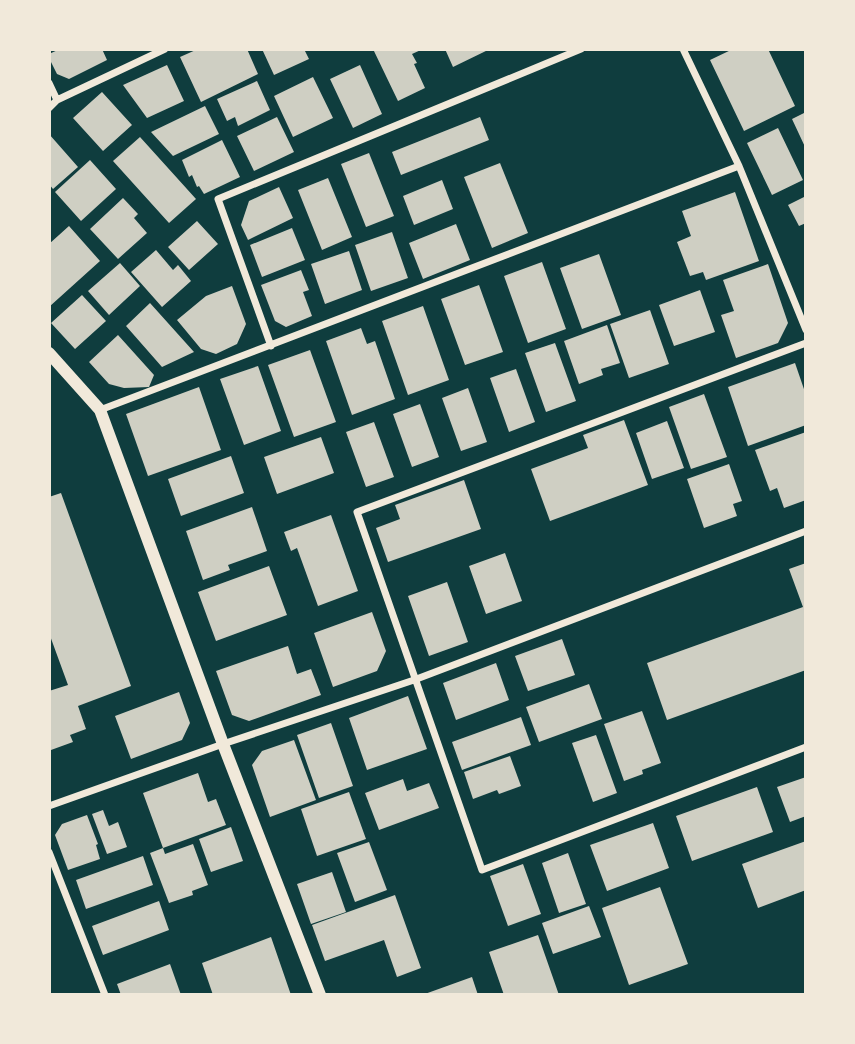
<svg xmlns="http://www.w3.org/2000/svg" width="855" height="1044" font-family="Jost,sans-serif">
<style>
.building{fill:#cfcfc3}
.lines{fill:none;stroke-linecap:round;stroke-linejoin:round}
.minor{stroke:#f1e9da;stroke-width:7}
.tertiary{stroke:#f1e9da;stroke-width:12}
</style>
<rect width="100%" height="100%" fill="#0f3d3e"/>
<path class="building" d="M60 49H102L107 60 69 79 57 74 49 58V54Z
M198 49H247L258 74 201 102 180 57Z
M262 49H304L309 59 274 75Z
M373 49H423L412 54 417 63 414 64 425 88 398 101Z
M445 49H490L453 67Z
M733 49H768L795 106 744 131 710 60Z
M167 65 184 101 147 118 123 85Z
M360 65 382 114 353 128 330 79Z
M313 77 333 118 293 137 274 96Z
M257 81 270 110 238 126 235 117 227 121 217 99Z
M102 92 132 125 103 151 73 118Z
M205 106 219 134 173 156 151 132Z
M806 112V149L792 119Z
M277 117 294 152 254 171 237 136Z
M480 117 489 140 401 175 392 152Z
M778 128 803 180 772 195 747 143Z
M49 134 78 167 53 189 49 184Z
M140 137 196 199 169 223 113 161Z
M222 140 240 177 204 194 199 186 197 187 192 175 189 177 182 160Z
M369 153 394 216 366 227 341 164Z
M90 160 116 189 81 221 55 192Z
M500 163 528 233 492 248 464 177Z
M328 178 352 237 322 250 298 190Z
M442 180 453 209 414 225 403 196Z
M279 187 293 218 248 240 241 225 249 201Z
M735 192 759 261 706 280 703 272 690 276 677 242 691 236 682 211Z
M806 196V223L799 226 788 205Z
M123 198 138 214 134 218 147 233 118 259 90 229Z
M197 221 218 244 189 270 168 247Z
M456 224 470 260 423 279 409 243Z
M69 226 100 261 49 307V244Z
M292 228 305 260 262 277 250 245Z
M392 232 408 278 371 291 355 245Z
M156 250 173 270 178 265 191 281 162 307 131 272Z
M349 251 362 290 325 304 311 264Z
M599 254 621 315 582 329 560 268Z
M542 262 566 329 528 343 504 276Z
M120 263 140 286 109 315 88 291Z
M768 264 788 323 778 343 736 358 721 315 734 311 723 280Z
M301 270 309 290 303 292 312 316 286 327 275 321 261 285Z
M479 285 503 352 465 365 441 299Z
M232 286 246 324 237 344 216 354 201 349 177 320 206 296Z
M700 290 715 332 674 346 659 305Z
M82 295 106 321 75 349 51 323Z
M150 303 194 352 162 367 126 326Z
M423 306 449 380 408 395 382 321Z
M650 310 669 364 629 378 610 324Z
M607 325 620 363 601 369 603 375 579 384 564 341Z
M361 328 367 344 375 341 395 399 352 415 326 341Z
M118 335 154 375 149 387 124 388 109 384 89 362Z
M555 343 576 401 546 412 525 353Z
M310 350 336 422 294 437 268 365Z
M795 363 806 395V425L748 446 728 387Z
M258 366 281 431 244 445 220 379Z
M516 369 535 422 509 432 490 378Z
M199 387 221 450 148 476 126 414Z
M468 388 487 442 461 451 442 398Z
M704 394 727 457 691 469 669 407Z
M420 404 439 457 412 467 393 414Z
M624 420 648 485 550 521 531 469 588 448 583 435Z
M667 421 684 468 652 479 636 433Z
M374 422 394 477 366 487 346 432Z
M806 432V500L784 508 777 488 770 491 755 450Z
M321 437 334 473 277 494 264 457Z
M231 456 244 493 181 516 168 479Z
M729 464 742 501 733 504 737 516 704 528 687 479Z
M464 480 481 529 388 562 376 528 400 519 395 505Z
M61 493 131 686 78 706 86 729 70 735 73 742 51 750 49 744V691L68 685 49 633V497Z
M252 507 267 551 228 565 230 570 203 580 186 531Z
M331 515 358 591 318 606 297 548 291 551 284 532Z
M505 553 522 601 486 614 469 566Z
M806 563V670L667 720 647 663 803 607 789 569Z
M269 566 287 615 216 641 198 592Z
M447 582 468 642 429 656 408 596Z
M372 612 386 651 377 671 333 687 314 633Z
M562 639 575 675 528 691 515 656Z
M288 646 297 674 311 669 321 695 249 721 232 715 216 671Z
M496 663 509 700 456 720 443 683Z
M589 684 602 719 539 742 526 707Z
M179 692 190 723 182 740 131 759 115 716Z
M408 696 427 749 367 770 349 718Z
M642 711 661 763 642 770 643 774 624 781 604 724Z
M521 717 531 745 462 770 452 742Z
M331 723 353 786 319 798 297 735Z
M596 735 617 793 593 802 572 743Z
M294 740 316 800 270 817 252 765 262 751Z
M510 756 521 786 499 794 497 790 473 799 464 772Z
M198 773 208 802 216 799 226 825 163 848 143 793Z
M806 777V816L790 822 777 787Z
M403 779 407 791 429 783 439 808 379 830 365 793Z
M757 787 773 832 692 861 676 816Z
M349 792 366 839 317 856 301 809Z
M103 810 109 826 118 822 127 847 107 854 92 814Z
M87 815 98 844 96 845 100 859 68 870 55 835 62 824Z
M653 823 669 868 607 891 590 845Z
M231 827 243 861 211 872 199 839Z
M806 841V890L758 908 742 864Z
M369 842 387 890 355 902 337 853Z
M193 844 208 885 192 891 193 895 169 903 150 853 163 848 165 854Z
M568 853 586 904 559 913 542 863Z
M143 856 153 885 86 909 76 880Z
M523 864 541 914 508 926 490 876Z
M332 872 346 912 311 924 297 884Z
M660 887 688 964 629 985 602 908Z
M395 895 421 968 397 977 384 940 325 961 312 925Z
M159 901 169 930 103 955 92 926Z
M589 906 601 937 553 954 542 923Z
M538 935 559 995H504L489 952Z
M271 937 291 995H213L202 963Z
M170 964 181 995H121L117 984Z
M472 977 478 995H422Z"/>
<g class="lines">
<path class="minor" d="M683 49 739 166 806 330
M49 83 57 100
M49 108 57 100 165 49
M806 343 357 512 482 870 806 747
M271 346 218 199 581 49
M100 410 739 166
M49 806 223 744 414 680 806 531
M49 852 105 995"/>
<path class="tertiary" d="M49 353 100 410 223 744 320 995"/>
</g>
<rect width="855" height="1044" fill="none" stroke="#f1e9da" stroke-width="102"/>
</svg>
